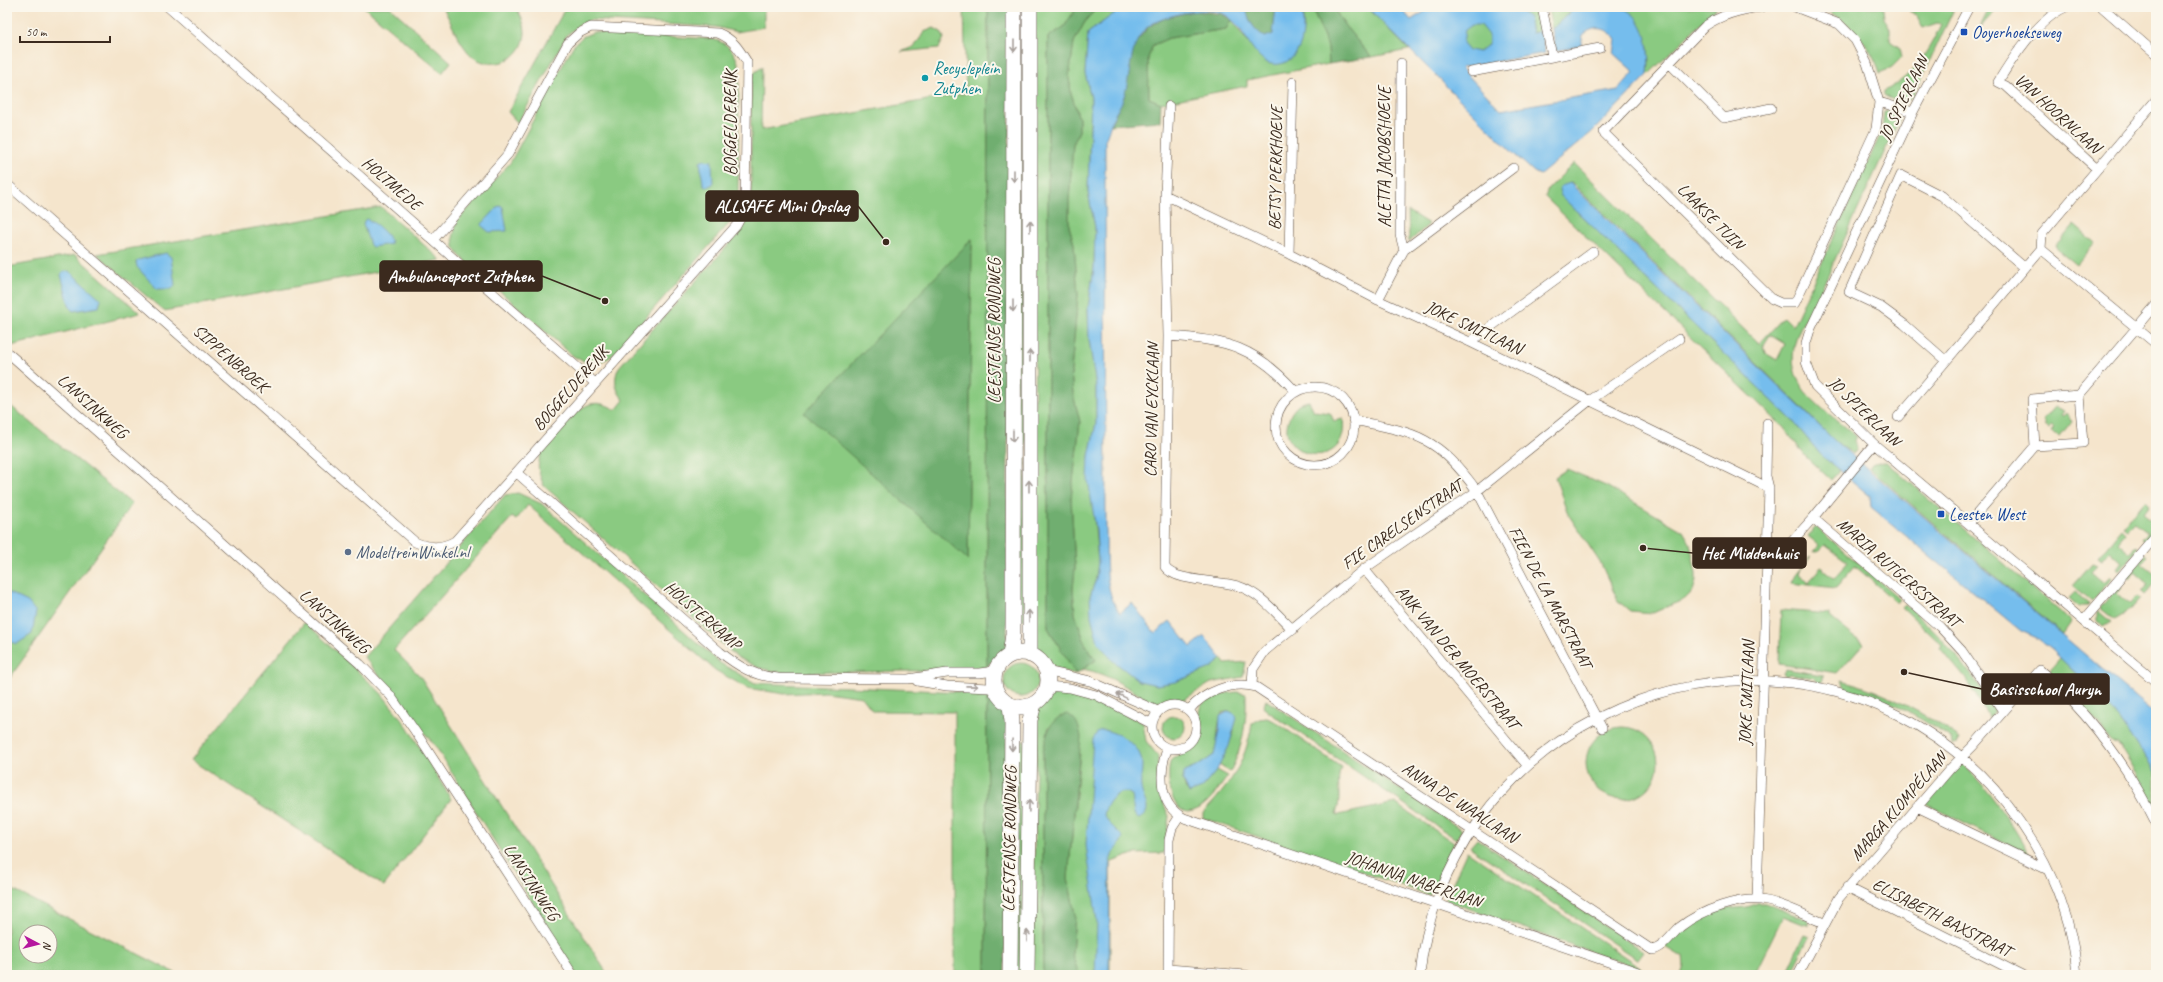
<svg xmlns="http://www.w3.org/2000/svg" width="2163" height="982" font-family="Caveat,sans-serif">
<style>
.green{fill:#8aca81;stroke:#627a50;fill-rule:evenodd}
.forest{fill:#6fae6f;stroke:#556c46}
.water{fill:#75bded;stroke:#587486;fill-rule:evenodd}
.lines{fill:none;stroke-linecap:round;stroke-linejoin:round}
.minor-casing{stroke:#574638;stroke-width:10}
.primary-casing{stroke:#574638;stroke-width:16}
.minor{stroke:#fff;stroke-width:9}
.primary{stroke:#fff;stroke-width:15}
.oneway{stroke:#a79f9a}
.transit-dot{fill:#1a4fb4;stroke:#fbf7ec;stroke-width:1.5}
.culture-dot{fill:#0f9aa8;stroke:#fbf7ec;stroke-width:1.5}
.service-dot{fill:#5c6f8a;stroke:#fbf7ec;stroke-width:1.5}
.labels{text-anchor:middle;stroke-width:4;stroke-linejoin:round;paint-order:stroke}
.transit-label{font-size:17px;fill:#164399;stroke:#fbf7ec;text-anchor:start}
.culture-label{font-size:17px;fill:#0d838f;stroke:#fbf7ec;text-anchor:start}
.street-label{font-size:17px;fill:#3b2a1e;stroke:#fbf7ec}
.service-label{font-size:17px;fill:#4e5e75;stroke:#fbf7ec;text-anchor:start}
.leader{fill:none;stroke:#3b2a1e;stroke-width:1.5}
.callout-dot{fill:#3b2a1e;stroke:#fbf7ec;stroke-width:1.5}
.callout{fill:#3b2a1e;stroke:#3b2a1e;stroke-width:1.5}
.callout-label{font-size:18px;text-anchor:middle;font-weight:bold;fill:#fff}
</style>
<rect width="100%" height="100%" fill="#fbf7ec"/>
<filter id="ink" filterUnits="userSpaceOnUse"><feTurbulence type="fractalNoise" baseFrequency=".025" numOctaves="2"/><feDisplacementMap in="SourceGraphic" scale="8" xChannelSelector="R" yChannelSelector="G"/><feConvolveMatrix kernelMatrix="1 2 1 2 8 2 1 2 1" color-interpolation-filters="sRGB"/></filter>
<filter id="wash" filterUnits="userSpaceOnUse"><feTurbulence type="fractalNoise" baseFrequency=".012" numOctaves="4" result="noise"/><feDisplacementMap in="SourceGraphic" scale="16" xChannelSelector="R" yChannelSelector="G"/><feGaussianBlur stdDeviation="0.9" result="paint"/><feColorMatrix in="noise" values="0 0 0 0 0 0 0 0 0 0 0 0 0 0 0 0 0 1.4 0 .05"/><feComposite in="paint" operator="in"/></filter>
<g filter="url(#wash)">
<rect width="100%" height="100%" fill="#f5e5cc"/>
<path class="green" d="M364 7H390L451 62 442 73Z
M443 7H516C520 15 525 23 525 33 524 59 494 72 473 57 460 46 451 22 443 7Z
M566 7H764V27L737 32 716 27 591 20 579 25 567 35 518 123 508 112Z
M964 7H988L987 667 966 670 783 673 759 668 737 657 544 486C540 476 536 469 540 457 542 450 552 441 557 435 575 414 587 392 616 410L624 400C615 390 613 379 619 367L739 233 747 221 751 206V79L754 73 762 67 761 130 966 93ZM971 239H972L968 559Z
M1017 7H1026L1025 620H1016Z
M1034 7H1077L1064 27 1048 37V628L1076 674C1054 669 1043 666 1035 644Z
M1098 7H1123L1088 33 1085 73 1091 98 1088 192 1095 227 1094 268 1088 308 1089 339 1096 386V423L1089 456 1098 562 1096 579 1090 596 1157 685C1180 681 1203 674 1222 659L1225 664 1246 662 1243 677 1211 683 1183 700 1170 698 1154 704C1131 690 1110 674 1083 669L1096 660 1086 646 1075 614 1073 589 1075 568 1071 498 1080 422 1073 394 1071 371 1078 295 1074 244 1069 226V200L1073 144 1079 131V119L1071 93 1069 77 1074 42 1086 20Z
M1302 7H1312L1328 47 1329 64 1247 80V86L1161 103 1149 98 1148 58 1153 45 1169 38 1226 29 1231 20 1251 46 1304 29Z
M1333 7H1367L1409 50 1371 57 1345 26Z
M1517 7 1537 8 1541 31 1532 33 1529 18Z
M1621 7H1717L1648 75C1651 49 1646 20 1621 7Z
M1819 7H1885L1883 8 1884 18 1890 29V41L1900 48 1902 57 1892 67 1880 73C1871 43 1847 19 1819 7Z
M1905 7H1955L1912 98C1904 104 1891 100 1884 95V91C1912 78 1929 51 1941 24L1937 23 1923 28 1917 16Z
M1990 7H1998L1979 29Z
M1548 9H1573L1552 29Z
M1462 38a14 14 0 1 1 28 0a14 14 0 1 1-28 0Z
M934 28 941 32 944 38 939 48 901 52 915 46 924 32Z
M594 32 712 39C728 43 735 51 739 66L738 203 733 219 612 356C597 365 586 365 572 355L460 256 454 247 453 238 457 221 510 163 573 46 582 37Z
M1891 111 1898 113 1900 118 1815 303C1794 332 1781 367 1810 397 1824 412 1842 423 1857 437L1855 440 1857 448 1853 454 1836 442 1798 404 1573 184 1570 183 1561 196 1792 420 1821 455 1839 470 1831 480 1806 457 1784 428 1545 197 1548 189 1574 163 1759 344 1784 317 1793 326 1882 131 1884 112ZM1770 335 1785 344 1777 360 1765 353 1763 346Z
M381 207 441 260 164 311 97 254Z
M1408 211 1429 224 1409 242Z
M2074 225 2095 243 2077 265 2055 247Z
M75 255 140 313 7 347V267Z
M1309 401 1314 411 1330 413 1334 421 1343 419C1351 475 1270 458 1290 416 1294 408 1300 402 1309 401Z
M7 403 132 504 7 682Z
M2055 407 2064 411 2061 415 2063 416 2066 413 2072 421 2060 436 2051 432 2054 428 2051 426 2048 429 2044 426 2046 424 2043 421Z
M1886 462 2071 621 2062 634 1869 468 1873 463Z
M1567 469 1608 487 1683 531 1690 543 1696 574V581L1693 591 1685 599 1653 613 1630 611 1618 601 1601 564 1568 514 1555 477Z
M518 493 542 504 720 663 755 683 987 693 986 975H955V712L873 711 862 697 826 692 784 694 747 688 715 670 528 505 516 520 512 517 394 650 420 676 430 692 608 975H577L436 747 364 657 505 495Z
M2145 501 2149 505 2143 513 2156 523V528L2145 541 2142 539 2148 532 2135 522 2127 530 2123 527Z
M1816 527 1900 599 1897 603 1855 566 1836 588 1791 583 1795 575 1811 556 1798 573 1809 583 1821 566 1824 568 1823 570 1834 579 1848 562 1825 545 1820 550 1814 552 1819 545 1808 536Z
M2121 529 2125 533 2118 542 2130 553 2136 546 2138 548 2119 571 2117 569 2122 562 2110 551 2102 560 2098 557Z
M2145 555 2148 557 2142 563 2156 574V581L2144 595 2141 592 2148 584 2134 572 2129 579 2127 577Z
M2093 563 2098 565 2091 572 2104 583 2110 577 2112 579 2092 602 2073 586Z
M2120 584 2123 587 2117 593 2130 604 2137 597 2140 599 2133 607 2114 619 2100 608Z
M2075 592 2089 604 2088 606H2078L2069 598Z
M1905 604C1941 635 1970 669 1995 710L1989 717 1965 678 1940 648 1942 645 1902 607Z
M1781 610 1830 614V617L1863 644 1837 673 1779 664Z
M2098 611 2111 622 2103 627 2098 622Z
M305 622 381 693 407 726 451 799 384 886 191 760Z
M2060 658 2115 712 2156 773V815L2139 782 2140 779 2118 744 2113 743 2090 715 2048 672Z
M1004 680a17 17 0 1 1 34 0a17 17 0 1 1-34 0Z
M1786 669 1823 675V682L1818 683 1815 678 1789 674 1785 677 1783 673Z
M1842 680C1886 692 1924 713 1960 739L1957 744 1952 745 1951 738C1925 721 1898 705 1869 695 1860 691 1853 693 1846 690Z
M1237 692 1246 694C1247 722 1243 747 1230 772L1219 765 1234 732 1229 711 1222 713C1216 726 1219 742 1214 755L1198 766 1184 772 1183 780 1186 789 1202 788 1217 770 1228 776C1219 788 1207 807 1193 811 1170 818 1165 774 1171 760 1180 752 1192 753 1199 741 1204 731 1199 724 1199 713 1200 696 1224 693 1237 692Z
M1058 693 1085 696 1111 706 1143 723 1146 741 1158 756 1157 789 1169 816 1164 853 1133 854 1112 862 1110 866V975H1079L1072 954 1075 915 1068 878 1080 753 1049 726 1043 752V975H1032L1037 710 1054 694Z
M1266 700 1462 830 1456 839 1267 711 1263 706Z
M1163 727a11 11 0 1 1 22 0a11 11 0 1 1-22 0Z
M1267 718 1274 721 1341 767C1335 784 1343 794 1336 814L1338 815 1395 803 1454 843 1430 895 1203 818V813C1230 785 1245 764 1252 724L1259 719Z
M1586 763a36 36 0 1 1 72 0a36 36 0 1 1-72 0Z
M1016 741H1025L1023 975H1013Z
M1962 763C1989 790 2012 822 2030 856L1926 804Z
M1477 839 1644 952 1638 960 1470 847Z
M1467 851 1640 967 1653 975H1647L1640 969 1445 900Z
M7 887 179 975H7ZM26 932H50V956H26Z
M1757 903H1764L1808 920V926L1783 916 1754 975H1740L1735 973 1734 975H1681L1684 966 1683 956 1678 955 1665 947C1680 929 1703 914 1726 909 1736 907 1748 909 1757 903Z
M1804 935 1809 937 1790 975H1785Z"/>
<path class="forest" d="M988 7H1010L1007 650 999 654 987 667Z
M1077 7H1098L1086 20 1074 42 1069 77 1071 93 1079 119V131L1073 144 1069 200V226L1074 244 1078 295 1071 371 1073 394 1080 422 1071 498 1075 568 1073 589 1075 614 1086 646 1096 660 1076 674 1048 628V37L1064 27Z
M1246 7H1276L1273 34 1265 37C1253 29 1248 21 1246 7Z
M1312 7H1333L1345 26 1371 57 1329 64 1328 47Z
M1194 11 1222 14 1231 20 1226 29 1169 38 1153 45 1148 58 1149 98 1161 103 1160 121 1110 125 1124 97 1134 45 1148 27 1165 18Z
M972 239 968 560 804 413Z
M987 693 999 706 1007 711 1005 975H986Z
M1067 714C1077 718 1079 727 1081 737L1068 878 1075 915 1072 954 1079 975H1043V752C1047 735 1048 719 1067 714Z"/>
<path class="water" d="M1123 7H1246C1248 20 1253 29 1265 37L1273 34 1276 7H1302C1304 28 1306 52 1284 63 1278 65 1271 65 1266 62 1249 51 1244 27 1227 16 1210 4 1164 15 1149 26 1128 42 1132 74 1124 96 1122 104 1116 112 1112 120 1110 127 1108 134 1105 140L1106 530C1107 557 1103 591 1120 613L1132 603 1155 633 1170 621 1191 647 1204 636 1222 659 1211 668 1175 682 1157 685 1139 681 1112 660 1098 642 1091 616 1090 596 1096 579 1098 562 1096 530 1088 480 1089 456 1096 423V386L1089 339 1088 308 1094 268 1095 227 1088 192 1091 98 1085 73 1088 33Z
M1367 7H1400L1411 20 1432 7 1518 8 1529 18 1532 33 1541 31 1545 53 1461 68 1501 110 1618 90 1634 72 1614 54 1616 39C1607 27 1594 25 1583 35L1581 45 1556 51 1552 29 1573 9C1585 7 1612 4 1622 8 1648 17 1650 52 1648 75L1592 132 1540 175 1534 172 1514 154ZM1472 25H1481L1489 35V44L1479 52 1469 50 1463 43 1465 30Z
M704 160 712 161V163L713 184 707 187 703 184 700 162Z
M1570 183 1836 442 2156 715V773L2115 712 2050 648 2037 638 2021 631 1871 507 1870 496 1821 455 1792 420 1561 196 1559 190 1561 186Z
M499 206 503 207 507 231 489 232 482 226V224Z
M366 219C374 221 392 237 391 244L372 247 370 245 363 224 364 221Z
M166 253 171 257 175 285 172 289H157L137 267 136 262 138 260Z
M69 271 101 299 99 307 73 311 70 308 61 275 63 272Z
M7 592 28 602 36 612 32 634 17 644 7 641Z
M1229 711 1235 714 1237 718 1229 746 1217 770 1202 788 1189 793 1183 780 1184 772 1198 766 1214 755 1219 730 1220 716Z
M1104 730C1121 734 1142 745 1142 765 1142 773 1140 780 1141 787 1142 800 1155 810 1139 819 1131 816 1134 803 1132 795L1127 792C1115 791 1106 804 1104 815L1109 823 1123 837C1120 847 1112 849 1110 863L1109 975H1095L1097 922 1086 845 1093 739 1098 731Z"/>
</g>
<g filter="url(#ink)">
<g class="lines">
<g class="minor-casing">
<path id="minor" d="M168 7 595 383
M1542 7 1552 56
M1762 7C1743 9 1721 15 1705 26L1603 132 1772 299 1781 303H1795L1876 129 1879 102 1867 63 1855 40 1839 24 1795 7
M1969 7 1913 112 1810 330 1806 343V362L1815 386 1874 444 2156 682
M2066 7C2038 19 2013 57 1998 82L2006 86 2097 169
M2102 7 2156 54
M1401 63 1400 235 1404 250
M1669 63 1724 118 1771 108
M1471 72 1600 48
M1879 102 1913 112
M1169 106 1165 195 1168 336 1165 567C1174 582 1220 580 1238 586 1260 593 1276 613 1293 630
M7 184 415 542C429 548 441 549 455 541L736 226 742 215 745 202 747 62C739 49 733 39 718 33L591 27 579 33 568 43 508 154 433 240
M1165 195 1289 254 1378 300 1470 342 1769 488
M2041 249 2156 344
M1289 254 1293 82
M2025 268 1942 196 1901 175 1849 292 1881 307 1904 324 1946 361 2041 249 2042 234 2156 100
M1378 300 1404 250 1513 168
M1168 336C1226 339 1256 347 1296 392
M1470 342 1593 252
M7 352 360 664 390 695 415 731 573 975
M1276 426a39 39 0 1 1 78 0a39 39 0 1 1-78 0Z
M2079 395 2032 399 2035 446 2083 443 2079 395 2156 305
M1898 417 1946 361
M1353 420C1417 433 1437 436 1477 491L1602 728
M517 473 720 652C739 667 754 676 778 678L908 679 947 673H979L995 671
M1813 518 1940 627 1962 651 2003 711
M1969 523 2035 446
M1364 569 1527 765
M1767 569 1813 518 1874 444
M2084 620 2156 536
M1046 671 1090 681 1158 711
M917 681 947 686 989 688 995 690
M1047 686 1070 688 1096 695 1152 724
M1252 686 1253 669 1265 651 1364 569 1477 491 1589 401 1679 339
M1152 727a22 22 0 1 1 44 0a22 22 0 1 1-44 0Z
M1189 710C1204 692 1232 680 1256 687L1652 950C1663 949 1672 934 1680 927 1700 911 1741 895 1767 901 1786 905 1806 916 1824 923
M1167 749C1159 772 1158 805 1184 818L1638 972 1641 975
M1917 807 2048 870
M1847 887 2022 975
M1757 900 1769 488 1766 476 1767 423
M1168 969 1246 975
M1168 975 1169 840 1172 828 1180 816
M1420 975C1425 921 1446 867 1478 822 1611 636 1888 631 2020 822 2051 867 2073 920 2077 975
M1798 975 1839 898 1950 769 1973 746 2040 670C2089 714 2127 764 2156 823"/>
</g>
<g class="primary-casing">
<path id="primary" d="M994 680a27 27 0 1 1 54 0a27 27 0 1 1-54 0Z
M1010 655 1013 634 1014 7
M1030 655V7
M1010 975 1012 721 1010 706
M1027 975 1030 720 1034 704"/>
</g>
<use href="#minor" class="minor"/>
<use href="#primary" class="primary"/>
</g>
<defs><path id="oneway-shaft" d="M-6 0H5M1.5-3L5.5 0L1.5 3" fill="none" stroke-width="1.6" stroke-linecap="round" stroke-linejoin="round"/></defs>
<g class="oneway">
<use href="#oneway-shaft" transform="translate(1014 46) rotate(90)"/>
<use href="#oneway-shaft" transform="translate(1014 176) rotate(90)"/>
<use href="#oneway-shaft" transform="translate(1030 226) rotate(-90)"/>
<use href="#oneway-shaft" transform="translate(1013 306) rotate(90)"/>
<use href="#oneway-shaft" transform="translate(1030 356) rotate(-90)"/>
<use href="#oneway-shaft" transform="translate(1013 436) rotate(90)"/>
<use href="#oneway-shaft" transform="translate(1029 486) rotate(-90)"/>
<use href="#oneway-shaft" transform="translate(1029 616) rotate(-90)"/>
<use href="#oneway-shaft" transform="translate(972 686) rotate(1)"/>
<use href="#oneway-shaft" transform="translate(1122 696) rotate(-154)"/>
<use href="#oneway-shaft" transform="translate(1012 745) rotate(91)"/>
<use href="#oneway-shaft" transform="translate(1029 806) rotate(-89)"/>
<use href="#oneway-shaft" transform="translate(1027 936) rotate(-89)"/>
</g>
</g>
<g class="transit-dot">
<rect x="1960" y="28" width="8" height="8" rx="2"/>
<rect x="1937" y="510" width="8" height="8" rx="2"/>
</g>
<circle class="culture-dot" cx="925" cy="78" r="4"/>
<circle class="service-dot" cx="348" cy="552" r="4"/>
<g class="labels">
<g class="transit-label">
<text x="1972" y="38">Ooyerhoekseweg</text>
<text x="1949" y="520">Leesten West</text>
</g>
<g class="culture-label">
<text x="933" y="74">Recycleplein<tspan x="933" dy="20">Zutphen</tspan></text>
</g>
<g class="street-label">
<text transform="translate(1903 98) rotate(-64)" y="6">JO SPIERLAAN</text>
<text transform="translate(2058 113) rotate(42)" y="6">VAN HOORNLAAN</text>
<text transform="translate(730 123) rotate(-90)" y="6">BOGGELDERENK</text>
<text transform="translate(1384 157) rotate(-90)" y="6">ALETTA JACOBSHOEVE</text>
<text transform="translate(1275 168) rotate(-89)" y="6">BETSY PERKHOEVE</text>
<text transform="translate(392 183) rotate(41)" y="6">HOLTMEDE</text>
<text transform="translate(1711 216) rotate(45)" y="6">LAAKSE TUIN</text>
<text transform="translate(1474 327) rotate(25)" y="6">JOKE SMITLAAN</text>
<text transform="translate(994 331) rotate(-90)" y="6">LEESTENSE RONDWEG</text>
<text transform="translate(231 358) rotate(41)" y="6">SIPPENBROEK</text>
<text transform="translate(570 388) rotate(-49)" y="6">BOGGELDERENK</text>
<text transform="translate(93 406) rotate(42)" y="6">LANSINKWEG</text>
<text transform="translate(1151 410) rotate(-89)" y="6">CARO VAN EYCKLAAN</text>
<text transform="translate(1865 411) rotate(44)" y="6">JO SPIERLAAN</text>
<text transform="translate(1402 524) rotate(-35)" y="6">FIE CARELSENSTRAAT</text>
<text transform="translate(1899 572) rotate(41)" y="6">MARIA RUTGERSSTRAAT</text>
<text transform="translate(1551 597) rotate(62)" y="6">FIEN DE LA MARSTRAAT</text>
<text transform="translate(703 615) rotate(41)" y="6">HOLSTERKAMP</text>
<text transform="translate(335 621) rotate(42)" y="6">LANSINKWEG</text>
<text transform="translate(1458 657) rotate(50)" y="6">ANK VAN DER MOERSTRAAT</text>
<text transform="translate(1746 693) rotate(-88)" y="6">JOKE SMITLAAN</text>
<text transform="translate(1460 802) rotate(33)" y="6">ANNA DE WAALLAAN</text>
<text transform="translate(1898 806) rotate(-49)" y="6">MARGA KLOMPÉLAAN</text>
<text transform="translate(1009 839) rotate(-89)" y="6">LEESTENSE RONDWEG</text>
<text transform="translate(1414 879) rotate(19)" y="6">JOHANNA NABERLAAN</text>
<text transform="translate(532 882) rotate(57)" y="6">LANSINKWEG</text>
<text transform="translate(1942 917) rotate(27)" y="6">ELISABETH BAXSTRAAT</text>
</g>
<g class="service-label">
<text x="356" y="558">ModeltreinWinkel.nl</text>
</g>
</g>
<path class="leader" d="M886 242L858 206M605 301L542 276M1643 548L1693 553M1904 672L1982 689"/>
<g class="callout-dot">
<circle cx="886" cy="242" r="4"/>
<circle cx="605" cy="301" r="4"/>
<circle cx="1643" cy="548" r="4"/>
<circle cx="1904" cy="672" r="4"/>
</g>
<g class="callout">
<rect x="706" y="191" width="152" height="30" rx="4"/>
<rect x="380" y="261" width="162" height="30" rx="4"/>
<rect x="1693" y="538" width="113" height="30" rx="4"/>
<rect x="1982" y="674" width="127" height="30" rx="4"/>
</g>
<g class="callout-label">
<text x="782" y="212">ALLSAFE Mini Opslag</text>
<text x="461" y="282">Ambulancepost Zutphen</text>
<text x="1750" y="559">Het Middenhuis</text>
<text x="2045" y="695">Basisschool Auryn</text>
</g>
<rect width="2163" height="982" fill="none" stroke="#fbf7ec" stroke-width="24"/>
<g transform="translate(38 944) rotate(97)"><circle r="19" fill="#fbf7ec" stroke="#aea59a"/>
<path d="M0-3L7 15L0 10L-7 15Z" fill="#b5179e"/>
<text y="-6" font-size="11" font-weight="bold" text-anchor="middle" fill="#3b2a1e">N</text>
</g>
<path d="M20 36v6h90v-6" fill="none" stroke="#3b2a1e" stroke-width="2"/>
<text x="26" y="36" font-size="12" fill="#3b2a1e" stroke="#fbf7ec" stroke-width="3" paint-order="stroke">50 m</text>
</svg>
